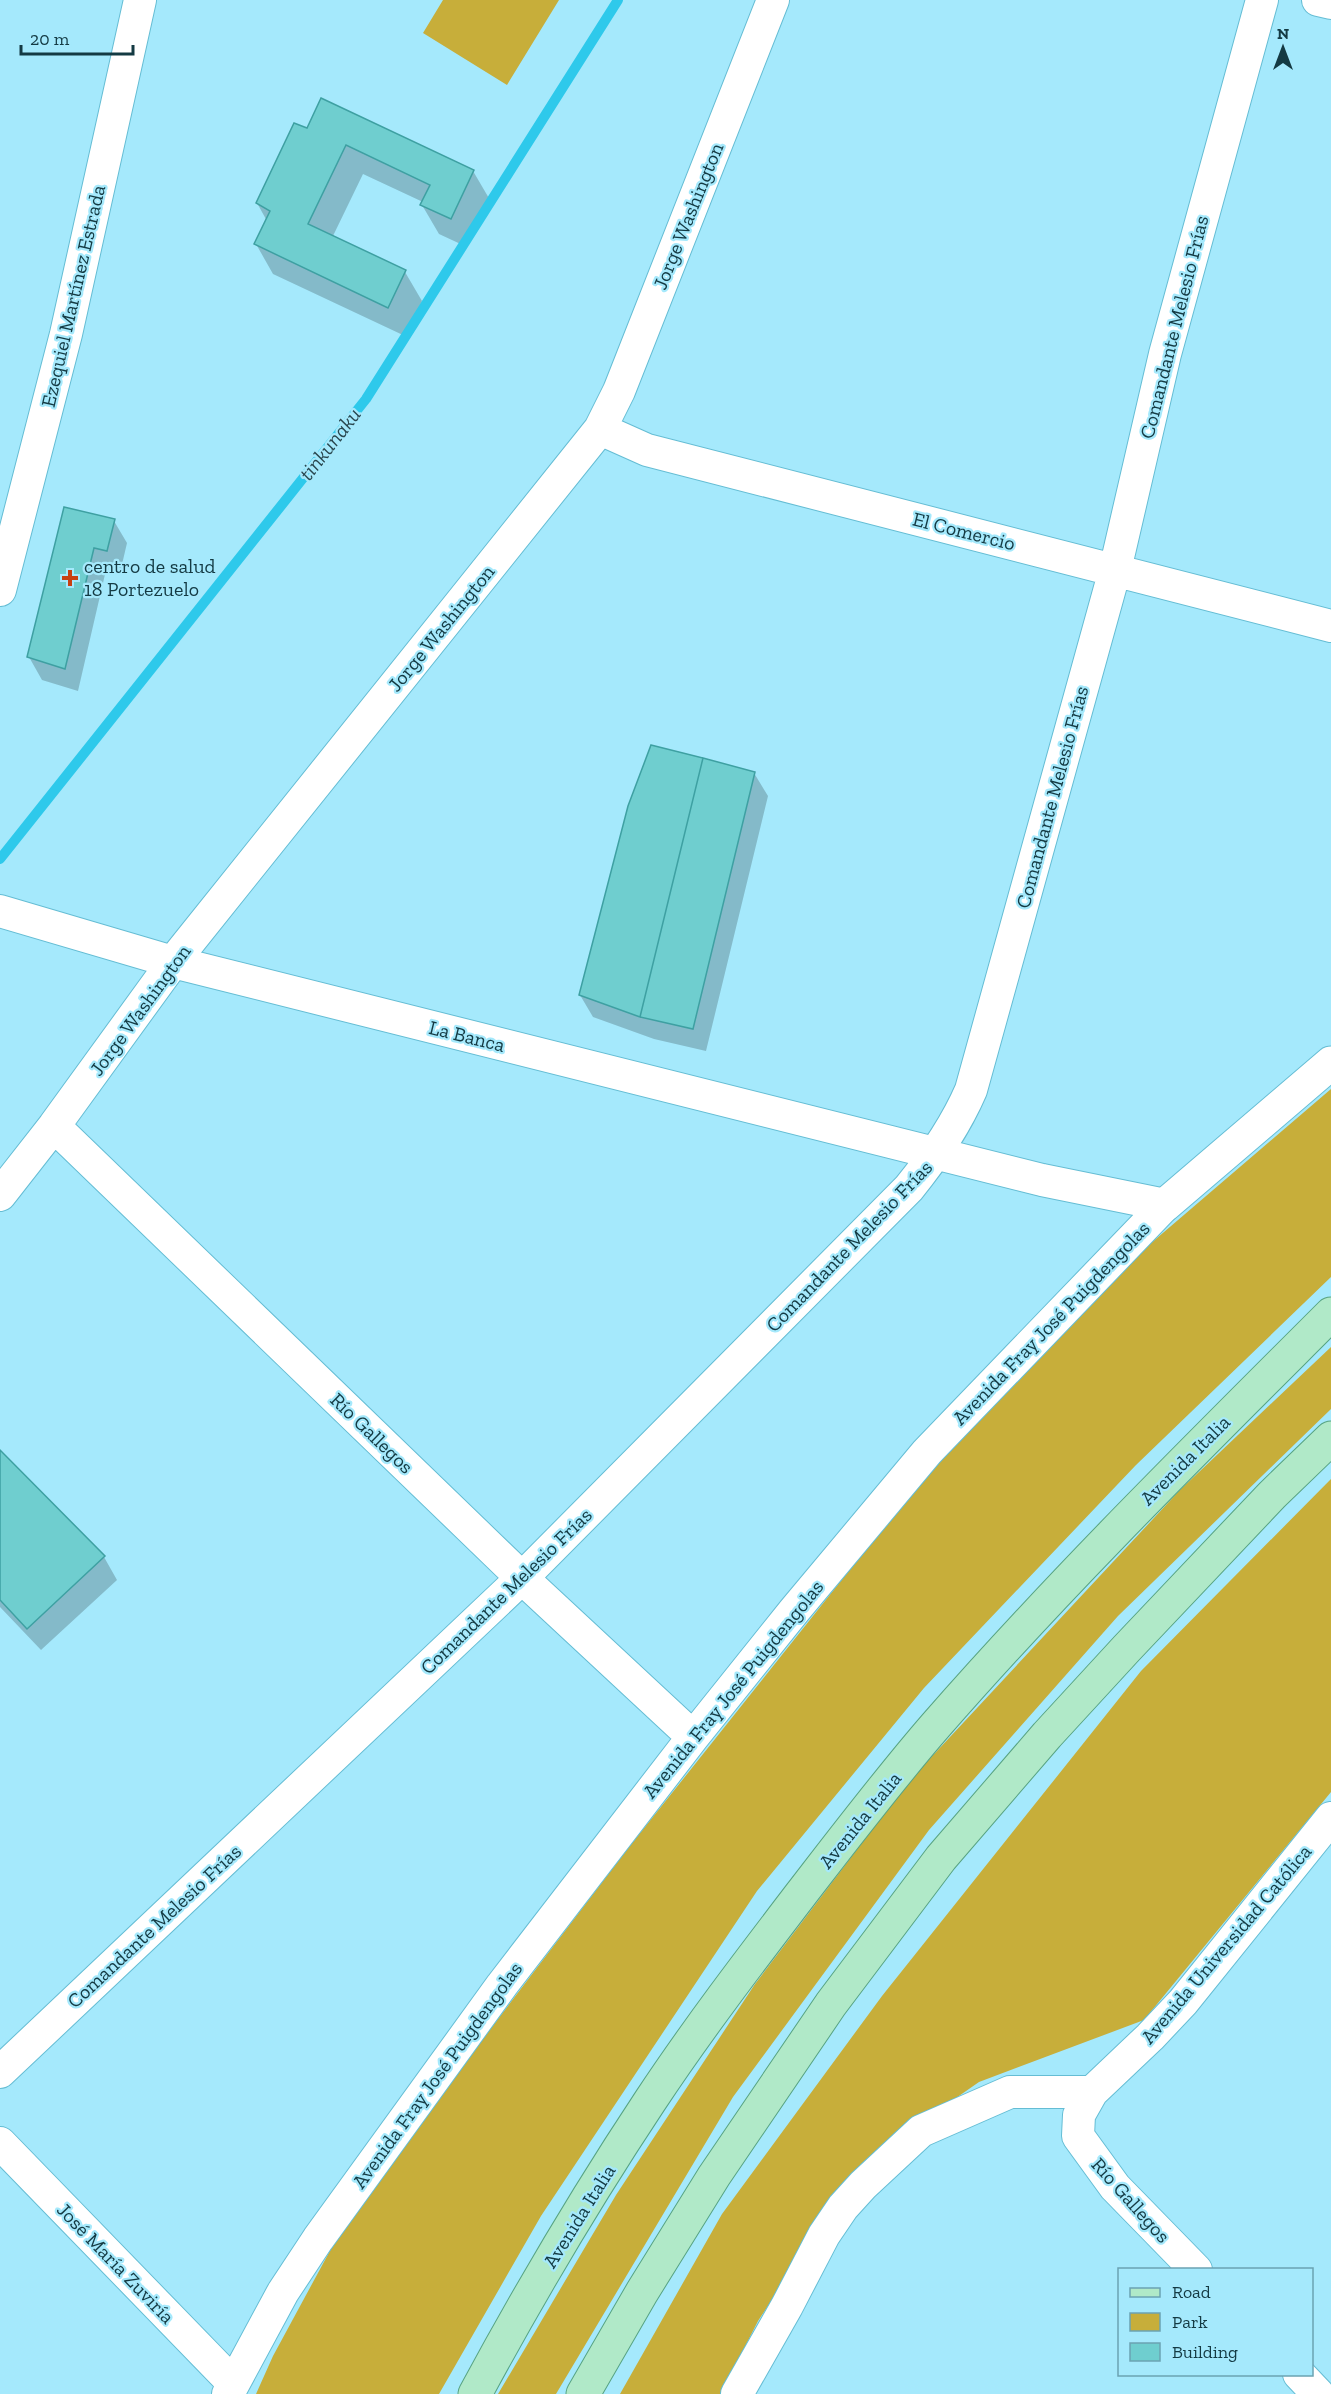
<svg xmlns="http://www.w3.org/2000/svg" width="1331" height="2394" font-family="'Zilla Slab',serif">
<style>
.green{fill:#c7ae3a}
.shadow{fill:#0003}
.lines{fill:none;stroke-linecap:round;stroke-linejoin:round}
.stream{stroke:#2ec9eb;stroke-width:10}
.building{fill:#6fcecf;stroke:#3ea0a2;stroke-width:1.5}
.minor-casing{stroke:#65bdd4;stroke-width:34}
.tertiary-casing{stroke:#65bdd4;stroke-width:35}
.primary-casing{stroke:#57a382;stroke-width:35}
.minor{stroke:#fff;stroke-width:32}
.tertiary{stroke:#fff;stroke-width:33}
.primary{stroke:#b0e9c8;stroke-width:33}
.poi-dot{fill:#c84011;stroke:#a5e9fc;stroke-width:2}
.labels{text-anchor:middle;stroke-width:4.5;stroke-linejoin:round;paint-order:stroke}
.street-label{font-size:20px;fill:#143a43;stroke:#a5e9fc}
.poi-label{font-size:20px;fill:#143a43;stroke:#a5e9fc;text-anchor:start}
.water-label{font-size:21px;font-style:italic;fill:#29474f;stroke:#a5e9fc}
</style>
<rect width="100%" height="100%" fill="#a5e9fc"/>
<path class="green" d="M443 0H559L507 85 423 33Z
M1331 1089V1277L1136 1465 924 1688 757 1891 541 2216 439 2394H256L273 2356 351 2212 629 1847 946 1449 1094 1292Z
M1331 1347V1409L1118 1616 929 1830 733 2097 556 2394H498L616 2195 755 1984 909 1781 1180 1490Z
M1331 1479V1792L1144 2020 979 2082 861 2164 758 2321 721 2394H620L722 2214 882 1996 1141 1671Z"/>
<path class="shadow" d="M307 130 473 171 490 200 467 247 439 234 422 205 423 202 363 174 332 238 405 272 422 301 405 336 273 274 256 244 267 221 257 203Z
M65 509 114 521 127 543 120 573 106 570 78 691 42 680 29 657Z
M754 773 768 796 706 1051 654 1039 593 1017 580 995Z
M0 1452 104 1557 117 1580 41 1650 0 1607Z"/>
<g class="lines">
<path class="stream" d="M0 859 366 399 618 0"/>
</g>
<path class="building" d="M321 98 474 170 451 219 420 205 430 185 346 145 308 224 406 270 388 308 254 244 270 211 256 203 294 123 307 128Z
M64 507 115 519 107 551 94 548 65 669 27 657Z
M651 745 703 758 640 1017 579 995 628 806Z
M703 758 755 772 693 1029 640 1017Z
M0 1450 105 1556 27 1629 0 1600Z"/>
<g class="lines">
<g class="minor-casing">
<path id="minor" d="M1318 0 1331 3
M600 429 647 450 1331 626
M0 590 66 334 140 0
M0 911 173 962 1042 1180 1165 1205
M54 1126 522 1578 693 1737
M0 1195 54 1126 173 962 600 429 619 391 773 0
M0 2072 522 1578 909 1188C934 1157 955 1127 971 1090L1115 570 1165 354 1262 0
M1092 2092 1079 2115 1078 2136 1115 2187 1196 2270
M0 2143 233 2383
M1299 2374 1318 2394
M228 2394 283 2292 318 2239 502 1985 693 1737 794 1611 927 1452 1165 1205
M737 2394 787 2306 824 2235 843 2207 863 2185 921 2131 1010 2092H1092L1150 2037 1183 2002 1331 1818"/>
</g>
<g class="tertiary-casing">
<path id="tertiary" d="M1165 1205 1331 1063"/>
</g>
<g class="primary-casing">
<path id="primary" d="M475 2394C529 2294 587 2196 650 2101 697 2030 749 1962 801 1894 845 1837 889 1779 936 1725 1061 1582 1197 1448 1331 1314
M583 2394 642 2292 714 2176 831 2004 941 1858 1047 1735 1127 1648 1272 1495 1331 1438"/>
</g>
<use href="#minor" class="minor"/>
<use href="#tertiary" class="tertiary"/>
<use href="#primary" class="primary"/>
</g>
<path class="poi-dot" d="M67 569h6v6h6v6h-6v6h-6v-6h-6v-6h6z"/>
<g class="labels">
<g class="street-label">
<text transform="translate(688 216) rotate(-68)" y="7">Jorge Washington</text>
<text transform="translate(73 296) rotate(-77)" y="7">Ezequiel Martínez Estrada</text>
<text transform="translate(1174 327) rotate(-76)" y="7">Comandante Melesio Frías</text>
<text transform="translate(964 531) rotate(14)" y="7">El Comercio</text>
<text transform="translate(441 628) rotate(-51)" y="7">Jorge Washington</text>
<text transform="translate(1052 797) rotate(-75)" y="7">Comandante Melesio Frías</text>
<text transform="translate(140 1010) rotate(-54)" y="7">Jorge Washington</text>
<text transform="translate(467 1036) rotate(14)" y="7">La Banca</text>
<text transform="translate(849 1246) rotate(-46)" y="7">Comandante Melesio Frías</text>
<text transform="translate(1051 1323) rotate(-46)" y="7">Avenida Fray José Puigdengolas</text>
<text transform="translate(372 1433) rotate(44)" y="7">Río Gallegos</text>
<text transform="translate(1185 1460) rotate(-45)" y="7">Avenida Italia</text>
<text transform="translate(506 1591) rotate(-44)" y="7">Comandante Melesio Frías</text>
<text transform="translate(733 1689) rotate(-51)" y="7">Avenida Fray José Puigdengolas</text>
<text transform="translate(860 1820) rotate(-51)" y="7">Avenida Italia</text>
<text transform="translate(154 1926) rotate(-43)" y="7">Comandante Melesio Frías</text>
<text transform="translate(1226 1944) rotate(-50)" y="7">Avenida Universidad Católica</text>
<text transform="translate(437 2075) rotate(-54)" y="7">Avenida Fray José Puigdengolas</text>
<text transform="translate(1131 2200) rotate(48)" y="7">Río Gallegos</text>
<text transform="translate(579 2216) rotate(-58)" y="7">Avenida Italia</text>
<text transform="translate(116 2263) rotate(46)" y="7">José María Zuviría</text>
</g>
<g class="poi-label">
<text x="84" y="573">centro de salud<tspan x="84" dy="23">18 Portezuelo</tspan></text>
</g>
<g class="water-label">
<text transform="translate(330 444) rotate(-52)" y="7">tinkunaku</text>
</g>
</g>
<rect x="1118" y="2268" width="195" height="108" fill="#a5e9fc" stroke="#6ba3b2" stroke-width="1.5"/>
<rect x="1130" y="2288" width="30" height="9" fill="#b0e9c8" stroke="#6ba3b2" stroke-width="1.5"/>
<text x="1172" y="2298" font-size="18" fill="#143a43">Road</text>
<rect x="1130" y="2313" width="30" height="18" fill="#c7ae3a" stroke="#6ba3b2" stroke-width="1.5"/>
<text x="1172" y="2328" font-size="18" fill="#143a43">Park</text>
<rect x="1130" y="2343" width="30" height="18" fill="#6fcecf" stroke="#6ba3b2" stroke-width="1.5"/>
<text x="1172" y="2358" font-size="18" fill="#143a43">Building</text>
<g transform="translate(1283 48)" stroke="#a5e9fc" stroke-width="4.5" paint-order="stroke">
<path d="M0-4.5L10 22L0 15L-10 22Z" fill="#143a43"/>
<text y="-9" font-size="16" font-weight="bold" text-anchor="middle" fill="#143a43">N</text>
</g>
<path d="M21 45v9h112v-9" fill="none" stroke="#143a43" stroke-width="3"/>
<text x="30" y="45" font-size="18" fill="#143a43" stroke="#a5e9fc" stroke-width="4.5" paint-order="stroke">20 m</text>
</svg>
